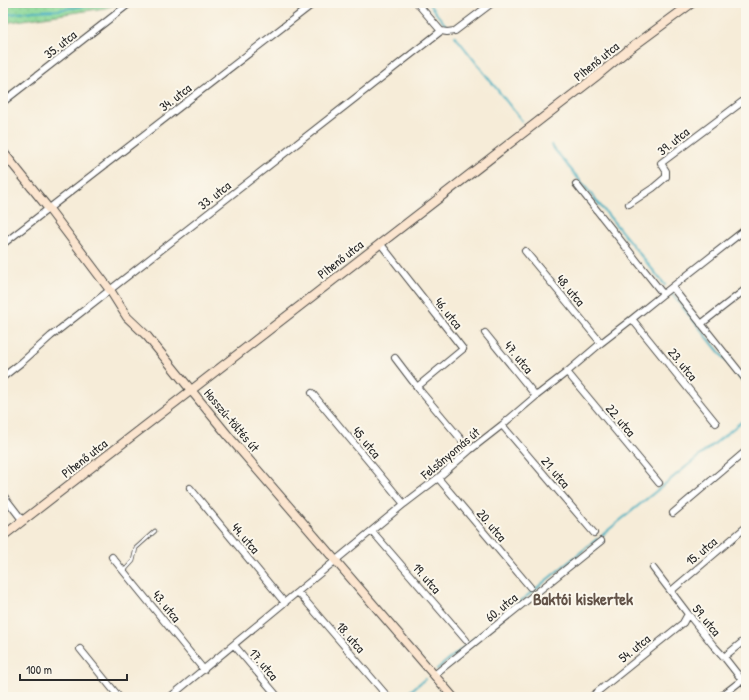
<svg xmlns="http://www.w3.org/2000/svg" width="749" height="700" font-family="'Patrick Hand',sans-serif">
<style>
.green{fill:url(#green-dots);stroke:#5a8160}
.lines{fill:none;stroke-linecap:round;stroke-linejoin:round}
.stream{stroke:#41adbf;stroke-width:2}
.lane-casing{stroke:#494845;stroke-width:4.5}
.street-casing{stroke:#494845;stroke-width:8}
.secondary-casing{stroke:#494845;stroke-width:10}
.lane{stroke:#fff;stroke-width:3}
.street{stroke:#fff;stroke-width:6}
.secondary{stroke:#fbe5cf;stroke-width:8}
.labels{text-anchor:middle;stroke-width:4;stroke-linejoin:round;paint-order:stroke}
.street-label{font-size:13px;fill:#2b2b2b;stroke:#fbf7ec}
.district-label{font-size:17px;font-weight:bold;fill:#635348;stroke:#fbf7ec}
</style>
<defs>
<pattern id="green-dots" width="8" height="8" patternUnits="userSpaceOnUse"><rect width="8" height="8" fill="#89d796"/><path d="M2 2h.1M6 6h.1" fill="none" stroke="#76b981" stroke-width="1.8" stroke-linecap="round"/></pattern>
</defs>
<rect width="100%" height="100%" fill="#fbf7ec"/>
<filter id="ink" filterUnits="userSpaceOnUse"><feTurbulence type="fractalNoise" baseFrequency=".025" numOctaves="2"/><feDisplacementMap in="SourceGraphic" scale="8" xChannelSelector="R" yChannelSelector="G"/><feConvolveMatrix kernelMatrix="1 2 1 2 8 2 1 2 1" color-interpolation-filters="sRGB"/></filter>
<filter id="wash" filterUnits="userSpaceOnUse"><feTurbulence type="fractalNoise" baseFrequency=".012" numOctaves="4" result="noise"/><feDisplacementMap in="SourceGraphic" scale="16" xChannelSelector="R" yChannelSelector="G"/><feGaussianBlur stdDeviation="0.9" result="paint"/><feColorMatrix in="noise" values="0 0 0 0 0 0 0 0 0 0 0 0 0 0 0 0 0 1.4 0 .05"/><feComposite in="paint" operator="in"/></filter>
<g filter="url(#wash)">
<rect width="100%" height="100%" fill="#f6ecd8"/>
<path class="green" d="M3 3H121L105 8 3 23Z"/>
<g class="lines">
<path class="stream" d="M428 3 448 28
M3 15 34 11 58 10 99 4 101 3
M455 36 522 121
M551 145 665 285
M672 294 746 385
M601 536 746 418
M437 669 597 539
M403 697 425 679"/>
</g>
</g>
<g filter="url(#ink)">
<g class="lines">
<g class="lane-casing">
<path id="lane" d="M124 571 133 561 136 548 155 531"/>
</g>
<g class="street-casing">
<path id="street" d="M417 3 441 31
M441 31 447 32 455 31 492 3
M3 102 130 3
M576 184 663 294
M629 204 653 188 666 177V171L661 163 746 99
M380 243 463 349 417 387 470 450
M3 244 314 3
M525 251 601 343
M672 287 746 380
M632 319 716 423
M701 324 746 289
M485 333 536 396
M395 358 417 387
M567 372 659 483
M3 377 22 362 51 336 441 31
M312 393 404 504
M502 425 594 533
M438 478 530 587
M190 488 285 603
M3 495 23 521
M673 513 746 451
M372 531 466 640
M112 557 204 670
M653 568 688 614 713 645 724 657 746 685
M671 591 746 527
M298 592 388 697
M234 645 278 697
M80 649 119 697
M724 657 746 639
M434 675 601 541
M170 697 404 504 438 478 470 450 502 425 536 396 567 372 601 343 632 319 663 294 746 229
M591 697 683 623 688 614
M720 697 742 680"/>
</g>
<g class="secondary-casing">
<path id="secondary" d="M3 152 49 209 110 290 127 317 147 336 230 438 453 697
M3 536 598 75 627 51 692 3"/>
</g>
<use href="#lane" class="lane"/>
<use href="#street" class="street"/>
<use href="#secondary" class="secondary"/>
</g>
</g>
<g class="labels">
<g class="street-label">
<text transform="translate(60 44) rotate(-38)" y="5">35. utca</text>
<text transform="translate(596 61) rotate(-39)" y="5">Pihenő utca</text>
<text transform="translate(175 97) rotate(-38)" y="5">34. utca</text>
<text transform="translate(673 141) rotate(-39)" y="5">39. utca</text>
<text transform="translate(214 195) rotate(-38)" y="5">33. utca</text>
<text transform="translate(340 259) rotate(-38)" y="5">Pihenő utca</text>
<text transform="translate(571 290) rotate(50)" y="5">48. utca</text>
<text transform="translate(449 313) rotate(52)" y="5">46. utca</text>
<text transform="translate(519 357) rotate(51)" y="5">47. utca</text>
<text transform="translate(683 364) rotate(51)" y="5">23. utca</text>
<text transform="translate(232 420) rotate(50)" y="5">Hosszú-töltés út</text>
<text transform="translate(621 420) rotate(50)" y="5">22. utca</text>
<text transform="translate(367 442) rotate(51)" y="5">45. utca</text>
<text transform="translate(450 453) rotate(-40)" y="5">Felsőnyomás út</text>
<text transform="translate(84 458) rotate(-38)" y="5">Pihenő utca</text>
<text transform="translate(556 472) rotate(50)" y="5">21. utca</text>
<text transform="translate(492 525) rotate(50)" y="5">20. utca</text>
<text transform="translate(246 538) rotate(50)" y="5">44. utca</text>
<text transform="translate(701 551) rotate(-40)" y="5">15. utca</text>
<text transform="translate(427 578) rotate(49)" y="5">19. utca</text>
<text transform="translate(167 606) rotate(51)" y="5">43. utca</text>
<text transform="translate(501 607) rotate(-39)" y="5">60. utca</text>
<text transform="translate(707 620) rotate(51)" y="5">59. utca</text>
<text transform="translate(351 637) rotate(49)" y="5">18. utca</text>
<text transform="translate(634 648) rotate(-39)" y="5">54. utca</text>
<text transform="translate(264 664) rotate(50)" y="5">17. utca</text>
</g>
<g class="district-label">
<text x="583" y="605">Baktói kiskertek</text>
</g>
</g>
<rect width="749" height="700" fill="none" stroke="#fbf7ec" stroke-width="16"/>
<path d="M20 674v6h107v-6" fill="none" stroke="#2b2b2b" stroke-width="2"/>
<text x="26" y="674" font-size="12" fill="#2b2b2b" stroke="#fbf7ec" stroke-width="3" paint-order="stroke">100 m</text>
</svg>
